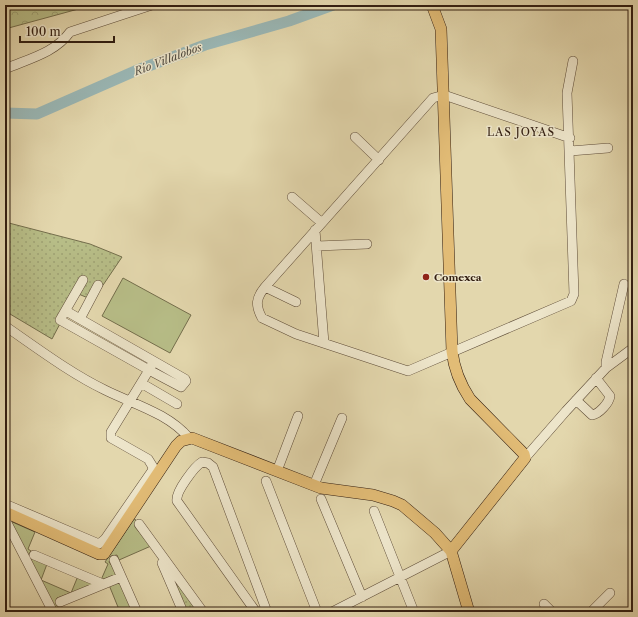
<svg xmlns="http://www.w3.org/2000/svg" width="638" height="617" font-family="'Libre Caslon Text',serif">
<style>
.grass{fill:url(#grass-dots);stroke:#746e4c}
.forest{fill:url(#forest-crowns);stroke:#746e4c}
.green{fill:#b7bd87;stroke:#746e4c}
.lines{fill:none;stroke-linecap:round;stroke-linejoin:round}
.river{stroke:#9ab7b5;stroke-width:11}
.minor-casing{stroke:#5e4c38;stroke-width:10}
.major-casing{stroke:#321e11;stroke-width:12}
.minor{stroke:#ede5ca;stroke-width:9}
.major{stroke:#e2bc76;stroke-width:11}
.poi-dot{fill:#8f2418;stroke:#ede5ca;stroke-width:1.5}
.labels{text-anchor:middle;stroke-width:3;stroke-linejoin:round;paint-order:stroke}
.poi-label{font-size:10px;font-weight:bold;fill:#321e11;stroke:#ede5ca;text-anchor:start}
.water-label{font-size:11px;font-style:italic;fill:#514c42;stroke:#ede5ca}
.neighbourhood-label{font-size:11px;letter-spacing:1px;fill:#321e11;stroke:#ede5ca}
</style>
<defs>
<pattern id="grass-dots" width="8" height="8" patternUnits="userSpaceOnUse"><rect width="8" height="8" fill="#b7bd87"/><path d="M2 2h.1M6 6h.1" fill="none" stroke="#9ea274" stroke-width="1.8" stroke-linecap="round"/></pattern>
<pattern id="forest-crowns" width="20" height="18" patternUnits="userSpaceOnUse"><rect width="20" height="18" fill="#b7bd87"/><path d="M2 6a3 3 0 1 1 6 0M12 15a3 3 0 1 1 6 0" fill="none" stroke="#9ea274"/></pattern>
</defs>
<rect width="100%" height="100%" fill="#e3d7ad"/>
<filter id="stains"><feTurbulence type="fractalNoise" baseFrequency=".005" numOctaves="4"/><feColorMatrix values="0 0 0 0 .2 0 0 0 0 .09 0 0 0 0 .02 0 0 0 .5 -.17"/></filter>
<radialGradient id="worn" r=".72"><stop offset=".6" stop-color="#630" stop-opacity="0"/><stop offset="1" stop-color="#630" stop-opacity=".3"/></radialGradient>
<path class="grass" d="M5 222 90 244 122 257 93 300 76 293 52 339 5 311Z
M156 549 203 612H183Z"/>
<path class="forest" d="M5 5H93L5 29Z"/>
<path class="green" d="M123 278 191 315 170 353 102 316Z
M134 519 136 520 135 527 151 546 119 560 117 555 111 556 109 562 118 574 101 580 108 564 105 562Z
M10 521 35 532 28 549 31 551 29 554 31 558 37 559 47 564 41 580 71 593 78 576 96 584 57 598 56 603 61 612H56Z
M120 580 134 612H120L109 585Z"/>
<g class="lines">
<path class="river" d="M5 113 37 114 135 71 205 45 289 21 333 5"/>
<g class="minor-casing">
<path id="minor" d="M5 69C28 59 55 53 70 32L152 5
M355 137 379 160
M570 138 444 95 433 98 265 287C256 298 255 305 262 318L296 334 408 371 571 301 574 294 567 93 573 61
M570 151 608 148
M292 197 322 223
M315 230 324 343
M317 246 367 244
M83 280 60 320 149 370 151 366
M265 287 296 302
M80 319 98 285
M5 326C37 348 70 373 105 390 133 404 168 413 189 438
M606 368V362L624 284
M141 383 177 404
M576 400 592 415C599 414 609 403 610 396L596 378
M525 458 566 411 606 368 633 348
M277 471 298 416
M266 481 317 612
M314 485 342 418
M321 499 362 597
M5 504 99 544 105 539 152 471 153 467 148 459 111 438V432L149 370 181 387 186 381 185 379 66 311
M374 511 414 612
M5 519 53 612
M139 524 203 612
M34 555 103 584
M114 560 137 612
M162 563 183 612
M60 602 121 577
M544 604 552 612
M256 612 177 501C175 492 195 466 202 462L208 463 213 467 267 612
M332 612 451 551
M591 612 610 593"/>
</g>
<g class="major-casing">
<path id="major" d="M432 5 441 29 452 351C454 369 460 384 470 399L524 454 525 458 451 551
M5 512 99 554H104L176 446 181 441 192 438 321 488 373 495 393 501 402 505 435 533 451 551 469 612"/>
</g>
<use href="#minor" class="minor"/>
<use href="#major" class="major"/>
</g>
<circle class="poi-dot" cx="426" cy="277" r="4"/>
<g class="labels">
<g class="poi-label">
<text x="434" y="281">Comexca</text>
</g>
<g class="water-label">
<text transform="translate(168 59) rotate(-21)" y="4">Río Villalobos</text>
</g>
<g class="neighbourhood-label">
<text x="521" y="136">LAS JOYAS</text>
</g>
</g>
<rect width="638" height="617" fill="none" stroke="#e3d7ad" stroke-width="20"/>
<rect x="6" y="6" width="626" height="605" fill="none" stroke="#321e11" stroke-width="2"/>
<rect x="10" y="10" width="618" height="597" fill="none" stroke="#321e11"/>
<path d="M20 36v6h94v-6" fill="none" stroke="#321e11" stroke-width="2"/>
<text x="26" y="36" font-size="12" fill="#321e11" stroke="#ede5ca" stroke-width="3" paint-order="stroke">100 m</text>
<rect width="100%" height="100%" filter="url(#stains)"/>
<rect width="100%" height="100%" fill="url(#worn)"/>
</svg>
